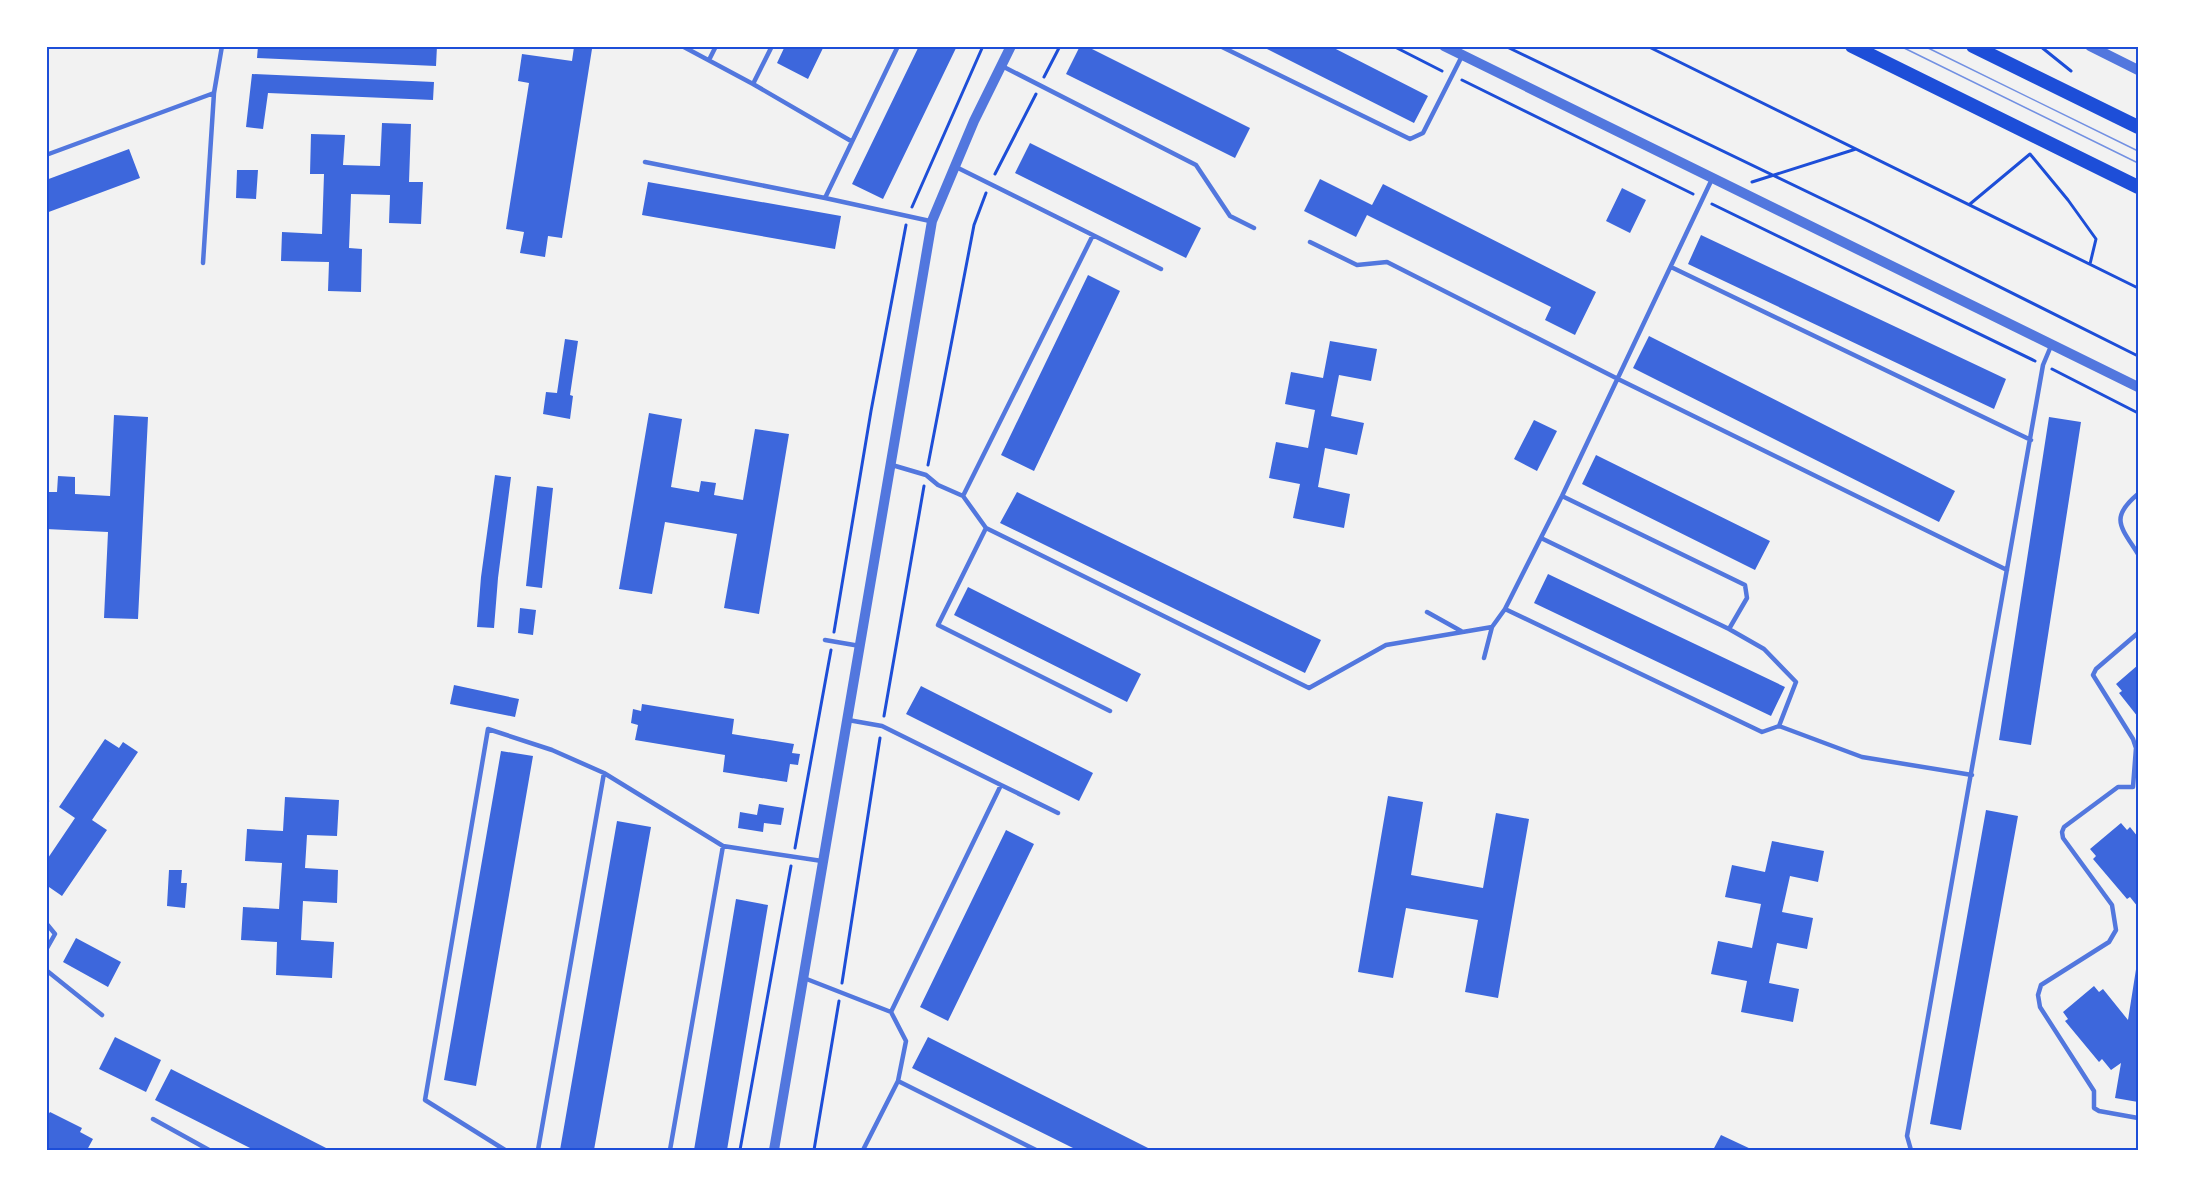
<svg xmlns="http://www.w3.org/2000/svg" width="2185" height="1197" font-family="'Sofia Sans Condensed',sans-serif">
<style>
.building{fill:#3d67dc}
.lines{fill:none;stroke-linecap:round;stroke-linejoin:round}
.path{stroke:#1d4ed8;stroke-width:3}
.service{stroke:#5277de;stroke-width:4.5}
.tertiary{stroke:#5277de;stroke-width:10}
.primary{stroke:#1d4ed8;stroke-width:14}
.tram{stroke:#7290e2;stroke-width:1.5}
.neatline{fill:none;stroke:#1d4ed8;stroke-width:2}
</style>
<rect width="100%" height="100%" fill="#f2f2f2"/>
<path class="building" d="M258 46H437L436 66 257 58Z
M785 46H824L808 79 777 63Z
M919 46H957L883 199 852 184Z
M1080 46H1086L1250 128 1235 158 1066 74Z
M1261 46H1330L1428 96 1414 123Z
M574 47 592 49 562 238 548 236 545 257 520 253 524 232 506 229 529 83 518 81 522 54 572 61Z
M252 74 434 82 433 100 268 93 263 129 246 127Z
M382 123 411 124 409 182H423L421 224 389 223 390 195 351 194 349 248 362 249 361 292 328 291 329 262 281 261 282 232 322 234 324 174H310L311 134 345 135 343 165 380 166Z
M1030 143 1201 228 1186 258 1015 173Z
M129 149 140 178 46 213V180Z
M237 170H258L256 199 236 198Z
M1320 179 1372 205 1383 184 1596 292 1575 335 1545 320 1551 307 1367 215 1356 237 1304 211Z
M648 182 841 216 835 249 642 215Z
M1622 188 1646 200 1630 233 1606 221Z
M1701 235 2006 379 1994 409 1688 264Z
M1088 275 1120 291 1034 471 1001 455Z
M1649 336 1955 491 1939 522 1633 368Z
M565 339 578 341 570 395 573 396 570 419 543 414 546 392 557 393Z
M1330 341 1377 349 1371 381 1339 375 1331 416 1364 423 1357 455 1325 448 1318 487 1350 494 1344 528 1293 518 1300 484 1269 478 1276 442 1308 448 1315 410 1285 404 1291 372 1323 378Z
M649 413 682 419 671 487 699 492 701 481 716 483 714 495 743 500 755 429 789 434 759 614 724 608 737 534 665 522 652 594 619 589Z
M114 415 148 417 138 619 104 618 108 532 46 529V492H57L58 476 75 477V494L110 496Z
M2049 417 2081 422 2031 745 1999 740Z
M1534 420 1557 431 1537 471 1514 459Z
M1596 455 1770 541 1755 570 1582 484Z
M495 475 511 477 498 578 494 628 477 627 481 577Z
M537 486 553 488 542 588 526 586Z
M1017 492 1321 640 1305 673 1000 523Z
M1548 574 1785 687 1771 716 1534 603Z
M968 587 1141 674 1127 702 954 615Z
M520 608 536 610 533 635 518 633Z
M2138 665V717L2119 693 2122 691 2116 684Z
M454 685 519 699 515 717 450 704Z
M921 686 1093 773 1079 801 906 714Z
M642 704 734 719 732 734 794 744 792 753 800 754 798 765 790 764 787 782 723 772 725 755 635 740 638 725 631 723 633 709 641 711Z
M105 739 119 748 123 742 138 752 92 820 107 830 62 896 49 887 46 891V861L75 818 59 807Z
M501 751 533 756 476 1086 444 1080Z
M1388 796 1423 802 1411 875 1483 888 1496 813 1529 819 1498 998 1465 992 1478 920 1406 908 1393 978 1358 972Z
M285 797 339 800 337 836 307 835 305 868 338 870 337 903 303 901 301 940 334 942 332 978 276 975 277 942 241 940 243 907 279 909 282 863 245 861 247 829 283 831Z
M759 804 784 808 781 825 764 823 763 832 738 828 740 812 757 815Z
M1986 810 2018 816 1961 1130 1930 1124Z
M617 821 651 827 594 1150H560Z
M2121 823 2127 830 2130 827 2138 837V907L2130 897 2127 899 2093 859 2096 856 2090 849Z
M1006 830 1034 844 948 1021 920 1007Z
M1772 841 1824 851 1818 882 1790 876 1782 912 1813 918 1807 949 1777 943 1769 983 1799 989 1793 1022 1741 1012 1747 981 1711 974 1718 941 1752 948 1761 904 1725 897 1732 865 1765 872Z
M169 870H182L181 883H187L185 908 167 906Z
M736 899 768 905 727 1150H694Z
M76 938 121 962 108 987 63 962Z
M2137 963H2138V1102L2115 1098 2121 1063 2111 1070 2102 1059 2099 1062 2065 1021 2068 1019 2063 1012 2094 986 2099 992 2103 989 2128 1020Z
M115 1037 161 1060 146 1092 99 1069Z
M928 1037 1152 1150H1077L912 1068Z
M171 1069 330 1150H254L155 1100Z
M50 1112 82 1128 80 1132 93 1139 87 1150H51L46 1148V1114L48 1115Z
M1721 1135 1753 1150H1713Z"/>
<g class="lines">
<path class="path" d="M1393 46 1442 71
M1505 46 1868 221 2138 356
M1647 46 2138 288
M2040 46 2071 71
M1044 77 1060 46
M1462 80 1693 194
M995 174 1036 94
M1752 182 1856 149
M1712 204 2035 361
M1970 204 2030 154 2068 200 2096 239 2090 264
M912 207 983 46
M2052 369 2138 413
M928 465 974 225 986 193
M834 632 871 411 906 225
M884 716 924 486
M795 848 831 650
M842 983 880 738
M740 1150 791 866
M814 1150 839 1001"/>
<path class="service" d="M682 46 753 84 851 141
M898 46 825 198 930 221
M1220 46 1410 139 1423 133 1462 56
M709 60 716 46
M1002 66 1196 165 1230 216 1254 228
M753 84 772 46
M46 155 214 93
M645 162 825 198
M954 166 1161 269
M1712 179 1562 496 1505 609 1762 732 1779 726 1862 757 1972 775
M1310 242 1357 265 1387 262 1618 379 2007 570
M203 263 214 93 222 46
M1671 267 2031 440
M892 465 926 475 938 485 963 496 1093 235
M2138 494C2109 518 2121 527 2138 554
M963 496 986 528 1309 688 1386 645 1492 627 1505 609
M1562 496 1745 585 1747 598 1729 629
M986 528 938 625 1110 711
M1541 538 1729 629 1764 649 1796 682 1779 726
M1427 612 1461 631
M2138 633 2096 669 2093 675 2133 739 2136 748 2133 787H2118L2064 827 2062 832 2063 838 2112 905 2116 930 2109 942 2041 985 2038 995 2040 1007 2094 1091V1108L2099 1111 2138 1118
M825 640 860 646
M1484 658 1492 627
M848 720 882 726 1001 785
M46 801H47
M46 923 55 934 46 950
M46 970 102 1015
M804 978 891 1012
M898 1081 906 1041 891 1012 1001 785 1058 813
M153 1119 209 1150
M505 1150 425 1100 488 729 552 750 604 773 723 846 822 861
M538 1150 604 773
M670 1150 723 846
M863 1150 898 1081 1036 1150
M1911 1150 1907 1136 2043 365 2051 346"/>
<path class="tertiary" d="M1444 46 2138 387
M2090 46 2138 70
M774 1150 932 221 974 121 1011 46"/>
<path class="primary" d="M1852 46 2138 187
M1973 46 2138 127"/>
<path class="tram" d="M1900 46 2138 163
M1924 46 2138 151"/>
</g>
<rect width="2185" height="1197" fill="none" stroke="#ffffff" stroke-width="96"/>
<rect x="48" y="48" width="2089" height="1101" class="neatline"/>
</svg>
